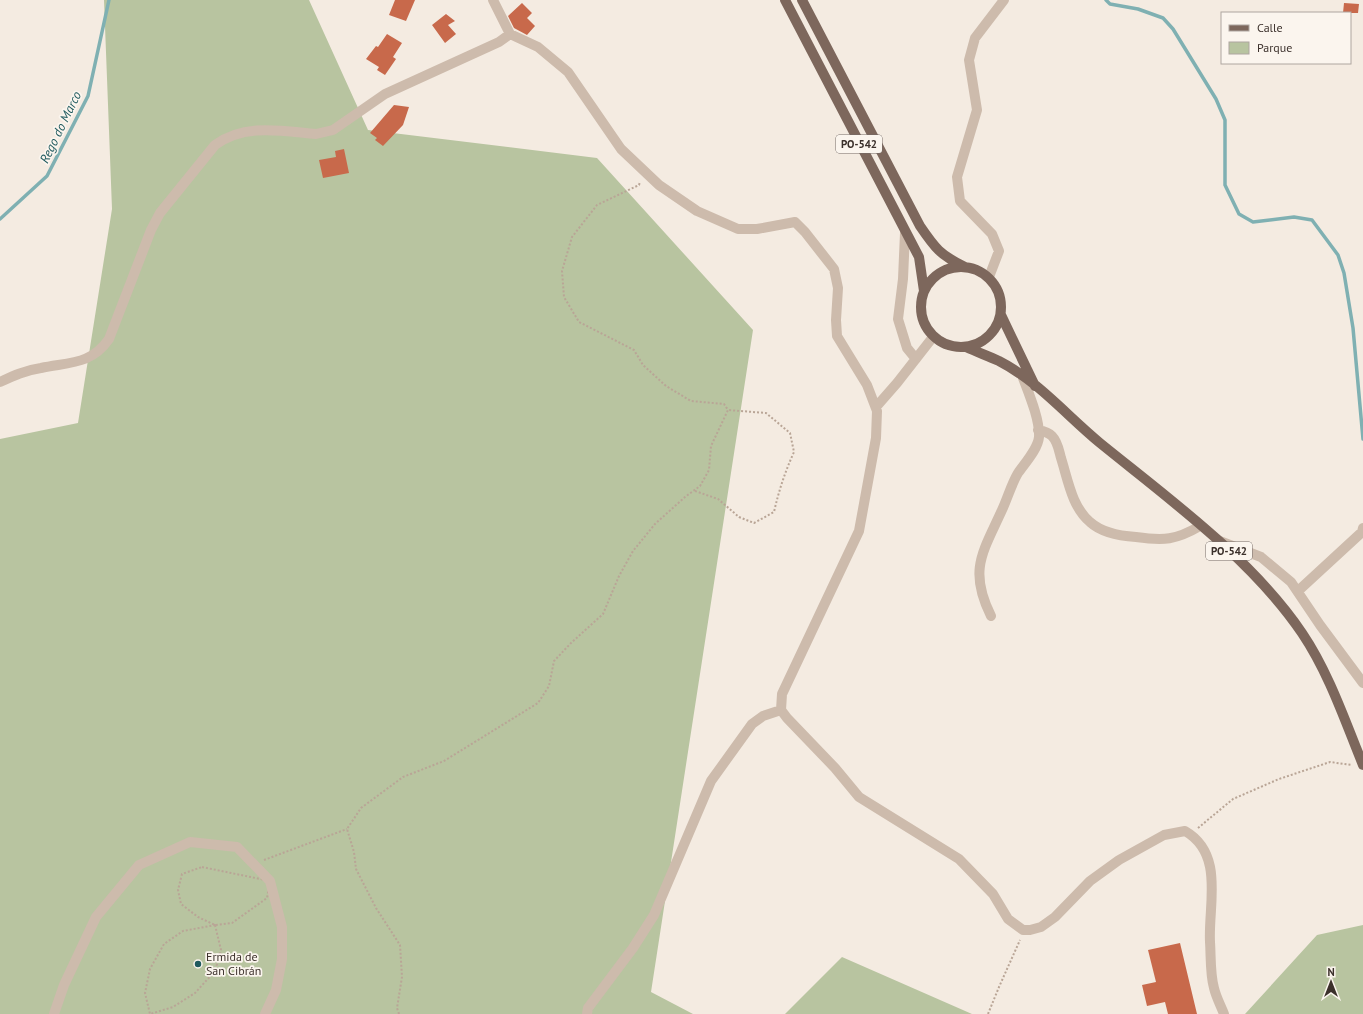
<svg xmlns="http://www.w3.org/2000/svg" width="1363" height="1014" font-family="'PT Sans',sans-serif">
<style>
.green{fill:#b8c4a0}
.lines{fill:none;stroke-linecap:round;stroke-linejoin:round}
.stream{stroke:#7fb0b2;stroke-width:3.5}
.building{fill:#c8694b}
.path{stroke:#b9a596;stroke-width:2;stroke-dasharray:2 2;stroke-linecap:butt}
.minor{stroke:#cdbbac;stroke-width:10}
.major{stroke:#7d675c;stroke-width:10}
.poi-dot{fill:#1f5a5e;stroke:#fbf5ee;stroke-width:1.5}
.labels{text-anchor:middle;stroke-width:3.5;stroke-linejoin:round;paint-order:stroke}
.shield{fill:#fbf5ee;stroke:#756b66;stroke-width:1}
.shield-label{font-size:11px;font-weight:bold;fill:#3b302b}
.poi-label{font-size:12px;fill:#3b302b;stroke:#fbf5ee;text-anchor:start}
.water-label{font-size:13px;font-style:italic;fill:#1f5a5e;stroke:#fbf5ee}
</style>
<rect width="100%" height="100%" fill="#f4ebe1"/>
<path class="green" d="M104 0H309L368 130 597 158 753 330 651 992 693 1014H0V439L78 423 112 209Z
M1363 925V1014H1245L1317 935Z
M842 957 972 1014H785Z"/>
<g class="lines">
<path class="stream" d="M1106 0 1110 4 1138 9 1163 18 1173 29 1216 99 1225 120V185L1239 214 1253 222 1294 217 1312 220 1338 255 1344 273 1353 328 1363 439
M0 219 47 176 88 96 109 0"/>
</g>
<path class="building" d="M395 0H415L406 21 389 15Z
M522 3 532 13 527 18 535 26 527 35 514 28 508 16Z
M1344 3 1359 4 1358 13H1343Z
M446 14 455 21 448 25 456 34 445 43 432 25Z
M387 34 402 43 393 57 396 59 385 75 377 70 379 67 366 59 376 46 378 47Z
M394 105 409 107 403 125 383 146 375 140 377 138 370 133Z
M344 149 349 173 323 178 319 160 336 157 335 151Z
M1180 943 1197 1014H1168L1165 1002 1147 1006 1142 985 1156 982 1148 950Z"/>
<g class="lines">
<path class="path" d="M695 491 718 499 739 517 754 523 774 512C779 490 785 472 794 452L790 433 766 413 728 410
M1198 828 1233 799 1279 779 1330 762 1352 765
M264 860 347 829
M202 867 270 881 267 898 232 923 215 925 198 917 181 904 178 890 182 874Z
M215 925 221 950 215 971 195 993 173 1007 150 1014 145 993 150 969 164 944 183 931Z
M399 1014 397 1008 402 977 400 945 376 908 356 869 354 852 347 829 361 808 403 777 444 761 538 703 549 686 554 661 571 643 603 614 619 576 633 551 655 524 685 497 700 486 709 470 711 446 728 410 724 404 691 401 666 386 643 365 634 350 579 322 564 297 562 271 572 237 597 205 639 185 640 182
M988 1014 999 987 1020 940"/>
<path class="minor" d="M493 0 510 34 538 47 568 72 621 149 659 185 697 211 738 229H757L795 222 805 232 834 269 838 288 836 320 837 336 867 385 877 411 876 438 859 531 782 694 781 710 787 718 835 768 859 797 959 859 993 894 1008 919 1023 930H1030L1041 927 1055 917 1090 881 1119 860 1164 835 1185 831C1225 854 1208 905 1210 942 1211 956 1210 974 1214 988 1216 997 1221 1006 1224 1014
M905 233 903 279 898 319 907 348 916 359
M989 277 999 251 992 234 960 201 957 177 977 110 969 60 975 38 1004 0
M0 382C13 376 26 370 41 368 69 362 91 365 109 339L151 230 160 213 215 145C245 123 281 131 316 134L333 130 385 94 499 42 510 34
M876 407 897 383 933 337
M1038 430C1043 431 1048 432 1052 436 1058 442 1059 451 1061 458 1068 480 1072 507 1090 522 1102 533 1120 536 1136 537 1164 541 1176 540 1200 526
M1217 540 1261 557 1291 582 1320 625 1363 683
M1298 591 1362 532 1363 528
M991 616C968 570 983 552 1002 510 1008 497 1011 485 1018 473 1025 463 1038 449 1039 437 1040 420 1029 394 1023 378
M54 1014 64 985 96 917 139 865 190 842 237 847 270 881 282 927V959L276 990 265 1014
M587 1014 588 1008 633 948 654 915 711 781 752 724 763 716 781 710"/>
<path class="major" d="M785 0 919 257 924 291
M802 0 920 226C935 248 940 255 965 267
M921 307a40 40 0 1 1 80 0a40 40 0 1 1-80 0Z
M1001 315 1035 386
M966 347C977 352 988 356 999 361 1038 381 1067 416 1100 443 1169 499 1252 559 1302 633 1329 673 1345 721 1363 765"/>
</g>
<circle class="poi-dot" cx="198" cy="964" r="4"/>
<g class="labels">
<g class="shield">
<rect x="836" y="135" width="46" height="18" rx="3"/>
<rect x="1206" y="542" width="46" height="18" rx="3"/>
</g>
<g class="shield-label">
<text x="859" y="148">PO-542</text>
<text x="1229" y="555">PO-542</text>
</g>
<g class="poi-label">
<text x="206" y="961">Ermida de<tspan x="206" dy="14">San Cibrán</tspan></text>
</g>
<g class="water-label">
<text transform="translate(60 127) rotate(-64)" y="5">Rego do Marco</text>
</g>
</g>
<rect x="1221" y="12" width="130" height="52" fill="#fbf5ee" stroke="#aea6a0"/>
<rect x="1229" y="25" width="20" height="6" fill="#7d675c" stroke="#aea6a0"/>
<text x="1257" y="32" font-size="12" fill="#3b302b">Calle</text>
<rect x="1229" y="42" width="20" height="12" fill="#b8c4a0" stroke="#aea6a0"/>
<text x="1257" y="52" font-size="12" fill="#3b302b">Parque</text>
<g transform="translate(1331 982)" stroke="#fbf5ee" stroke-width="3" paint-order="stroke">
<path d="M0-3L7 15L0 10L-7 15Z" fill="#3b302b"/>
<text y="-6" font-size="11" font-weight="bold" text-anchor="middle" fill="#3b302b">N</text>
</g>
</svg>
